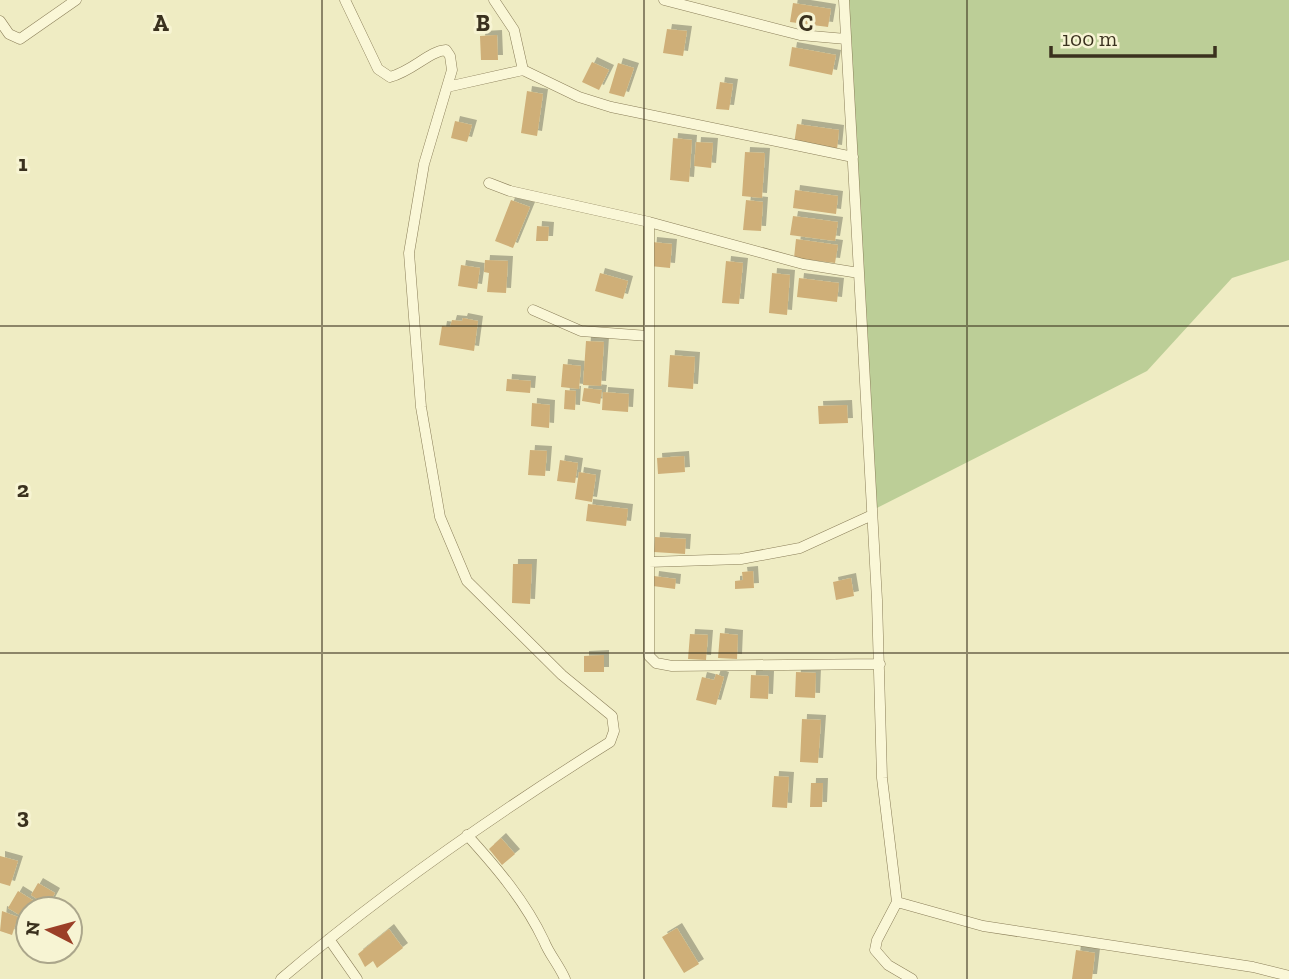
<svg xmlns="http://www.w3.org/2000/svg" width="1289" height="979" font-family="'Zilla Slab',serif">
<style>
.green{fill:#bcce97}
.building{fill:#cfaf78;filter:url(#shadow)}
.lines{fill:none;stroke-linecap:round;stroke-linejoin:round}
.street-casing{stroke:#8a7e59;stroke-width:11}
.street{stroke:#faf7d7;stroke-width:10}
.grid{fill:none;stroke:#3a311e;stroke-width:2;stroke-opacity:0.55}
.grid-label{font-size:23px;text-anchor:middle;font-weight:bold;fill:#3a311e;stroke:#f7f4d3;stroke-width:6;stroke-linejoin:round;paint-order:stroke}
</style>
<defs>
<filter id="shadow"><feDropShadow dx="5" dy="-5" stdDeviation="0" flood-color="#0004"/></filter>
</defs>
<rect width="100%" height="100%" fill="#efecc3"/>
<path class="green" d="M849 0H1289V260L1232 278 1147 371 869 512Z"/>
<path class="building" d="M793 3 831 9 828 27 790 22Z
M667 29 687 31 683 56 663 53Z
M497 35 498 60H481L480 36Z
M792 47 836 55 832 75 789 66Z
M592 62 609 70 599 90 582 82Z
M618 63 634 68 624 97 609 93Z
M720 82 733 84 729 110 716 109Z
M527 91 543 94 537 136 521 133Z
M455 121 472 125 467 142 451 138Z
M797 124 839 130 837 150 794 144Z
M673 138 692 140 689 182 670 180Z
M696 142 713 143 711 168 694 166Z
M745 152 765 153 762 198 742 196Z
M795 190 838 196 836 214 793 208Z
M511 200 530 207 513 248 495 241Z
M746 200 763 202 761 231 743 230Z
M793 216 838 222 835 241 790 235Z
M537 226 549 227 548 241H536Z
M796 239 838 245 835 263 794 258Z
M652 242 672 244 670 268 650 266Z
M485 260 508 261 506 293 487 292 489 273 484 272Z
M726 261 743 263 739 304 722 303Z
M461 265 480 268 477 289 458 286Z
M600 273 628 281 623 299 595 291Z
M772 273 790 275 787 315 769 313Z
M799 278 839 283 837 302 797 297Z
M463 318 478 321 474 351 439 345 442 326 450 327 452 320 462 321Z
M586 341 604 342 601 386 583 385Z
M670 355 695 357 693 389 668 387Z
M563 364 581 366 579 389 561 387Z
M507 379 531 381 530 393 506 391Z
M584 388 602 390 600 404 582 401Z
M565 390 576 391 575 410 564 409Z
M603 392 629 394 628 412 602 410Z
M532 403 550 405 549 428 531 426Z
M847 405 848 423 819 424 818 406Z
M530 450 547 451 545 476 528 475Z
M684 456 685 472 658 474 657 458Z
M560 460 578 463 575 483 557 481Z
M579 472 596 475 592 502 575 499Z
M588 504 628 509 626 526 586 521Z
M655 537 686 539 685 554 654 552Z
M513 564H532L530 604 512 603Z
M753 571 754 588 735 589V581L743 580 742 572Z
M654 576 676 579 675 589 653 586Z
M851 578 854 596 836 600 833 582Z
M720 633 738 635 737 659 718 658Z
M690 634 708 635 706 660 688 659Z
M604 655V672H584V656Z
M796 672 816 673 815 698 795 697Z
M716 674 724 677 716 705 696 700 702 677 714 680Z
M751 675 769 676 768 699 750 698Z
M802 719 821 720 818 763 800 762Z
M774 776 789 777 787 808 772 807Z
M811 783H823L822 807H810Z
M501 838 515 854 502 865 489 849Z
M0 856 18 861 10 886 0 883Z
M38 883 55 893 48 906 31 895Z
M18 891 39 904 36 909H28V920L8 908Z
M2 911 18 917 12 935 0 931Z
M677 928 699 964 684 973 662 937Z
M389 929 403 948 377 968 373 961 365 967 358 954Z
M1076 950 1095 953 1092 979H1072Z"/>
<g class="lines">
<g class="street-casing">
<path id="street" d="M494 0 514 30 523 70
M664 0 800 35 846 39
M844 0 877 600 882 778 897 902 877 940 875 950 888 965 912 979
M0 21 9 34 20 39 76 0
M447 87 523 70 579 97 611 107 853 157
M489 183 510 191 649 222 803 264 859 273
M649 222V656L656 663 672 666 880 664
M533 310 581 331 648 336
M649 562 741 559 800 548 870 516
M467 835C497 868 525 901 544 941 549 954 559 965 565 979
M897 902 983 926 1253 967 1289 976
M329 939 357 979
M281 979C384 891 495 814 610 742L614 731 612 716 562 675 467 581 440 517 421 407 409 253 424 164 452 70 450 56 446 50C429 51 413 71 390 77L378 69 345 0"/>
</g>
<use href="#street" class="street"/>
</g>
<path class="grid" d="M322 0V979M644 0V979M967 0V979M0 326H1289M0 653H1289"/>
<g class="grid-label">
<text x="161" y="31">A</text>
<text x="483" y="31">B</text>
<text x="806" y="31">C</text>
<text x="23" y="171">1</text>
<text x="23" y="497">2</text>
<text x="23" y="824">3</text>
</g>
<g transform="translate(49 930) rotate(276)"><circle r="33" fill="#f7f4d3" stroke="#aba68b" stroke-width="2"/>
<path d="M0-5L12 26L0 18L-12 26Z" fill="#9b3f27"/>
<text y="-10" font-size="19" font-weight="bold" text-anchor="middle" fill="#3a311e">N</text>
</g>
<path d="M1051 46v10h164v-10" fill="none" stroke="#3a311e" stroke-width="3.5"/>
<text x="1062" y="46" font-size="21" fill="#3a311e" stroke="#f7f4d3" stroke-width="5" paint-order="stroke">100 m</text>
</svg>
